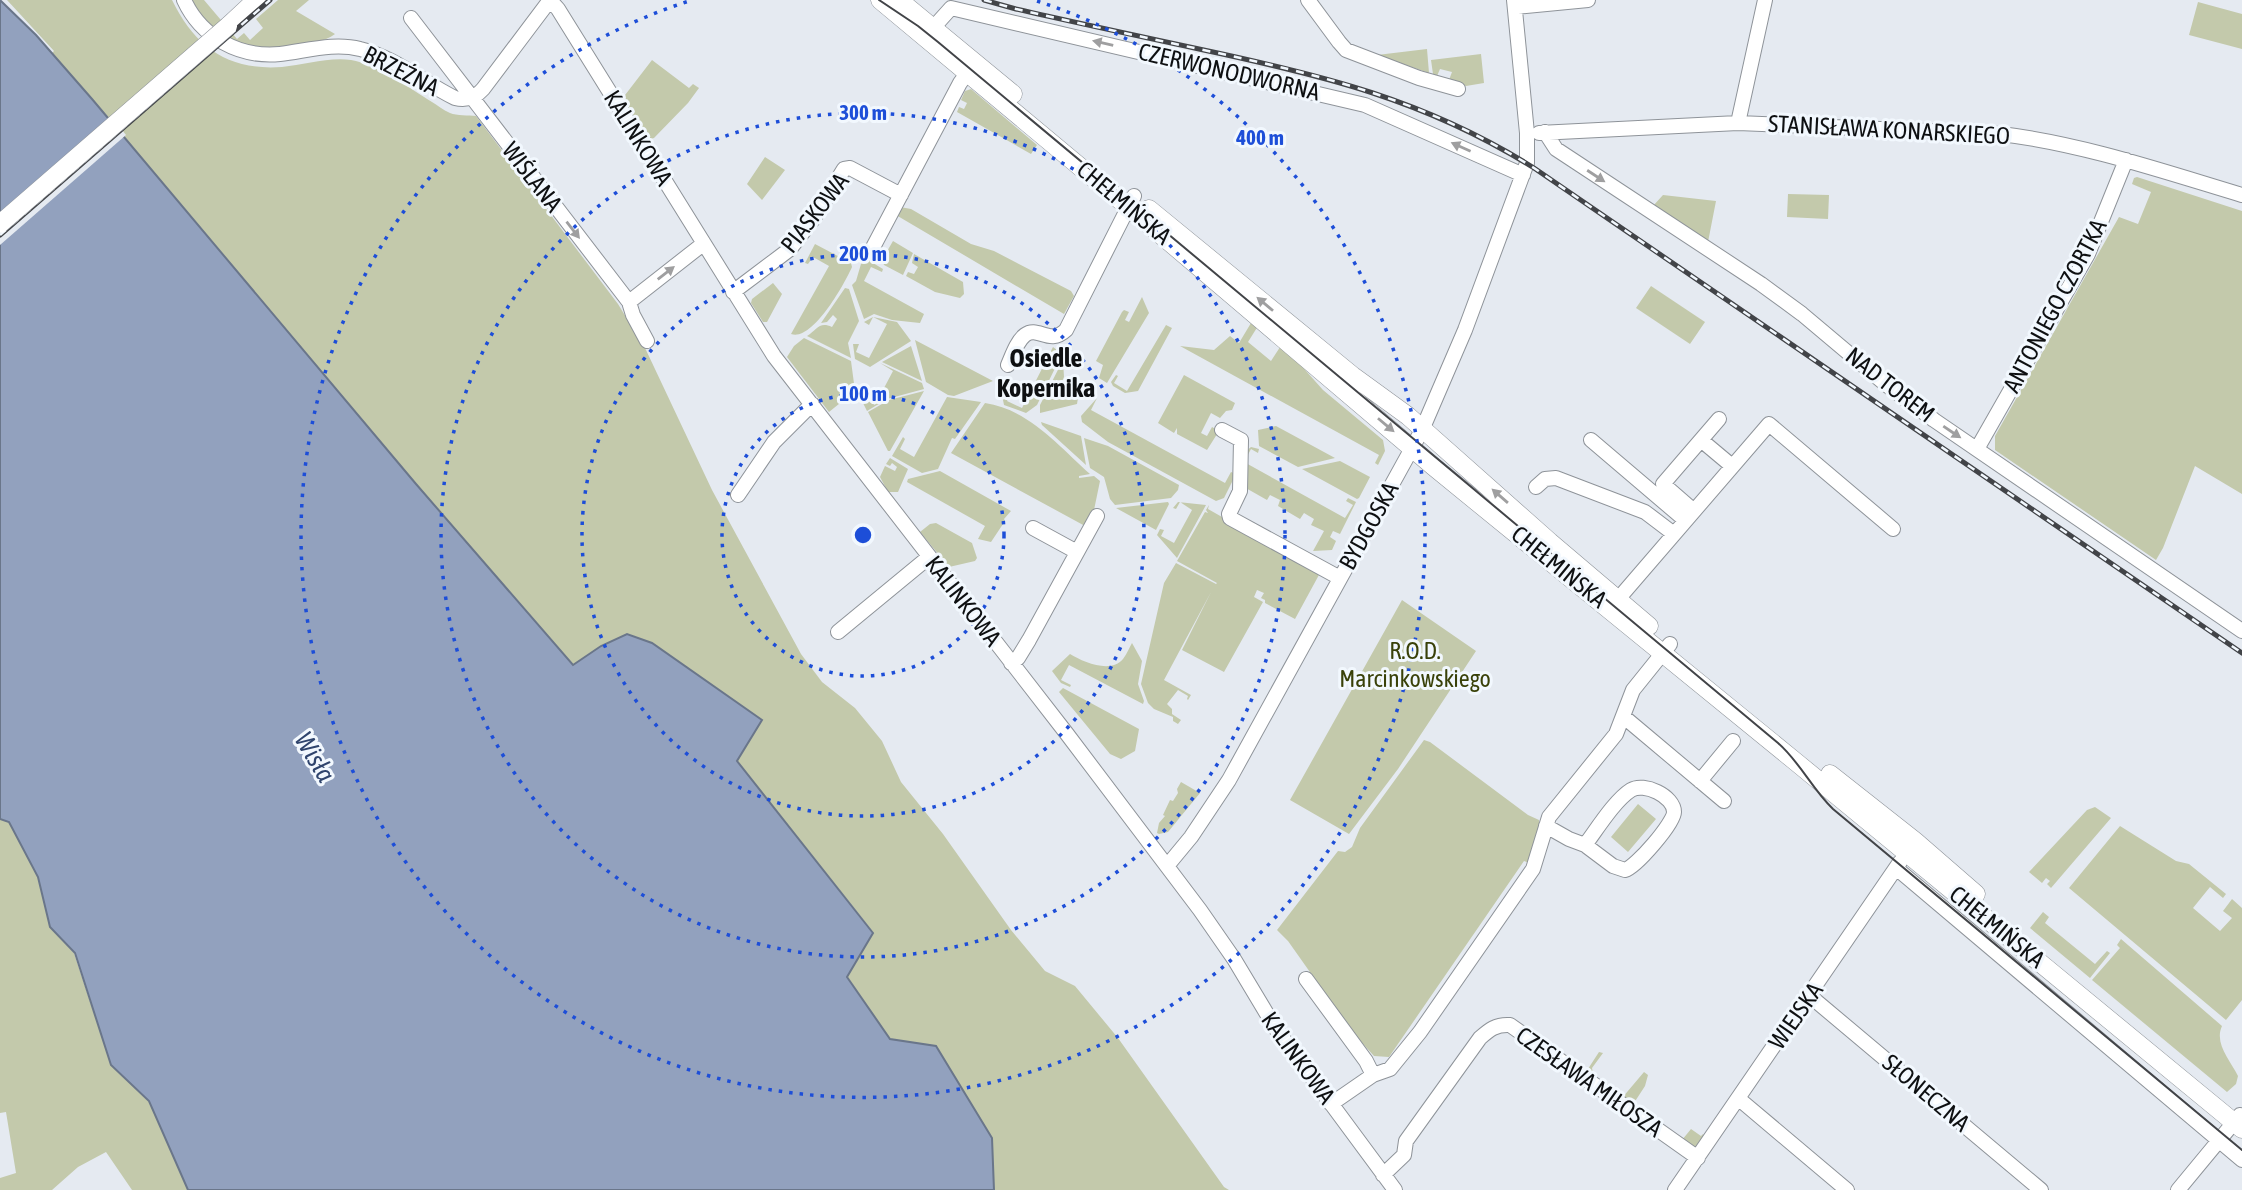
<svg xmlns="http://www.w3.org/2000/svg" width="2242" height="1190" font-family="'Asap Condensed',sans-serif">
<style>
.green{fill:#c3c9ab}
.water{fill:#92a1be;stroke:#6a768a;stroke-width:2}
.pier{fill:#e5eaf1}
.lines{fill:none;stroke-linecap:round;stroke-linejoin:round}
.minor-casing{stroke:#8e9399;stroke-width:16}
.major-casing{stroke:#8e9399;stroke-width:19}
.minor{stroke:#fff;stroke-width:14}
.major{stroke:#fff;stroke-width:18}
.tram{stroke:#424448;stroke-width:2}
.rail-casing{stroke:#424448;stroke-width:5}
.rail{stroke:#f2f8fe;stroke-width:2.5;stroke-dasharray:8;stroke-linecap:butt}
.major-bridge-casing{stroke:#8e9399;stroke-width:19;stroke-linecap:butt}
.major-bridge{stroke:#fff;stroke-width:18}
.oneway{fill:#9f9fa0}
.ring{fill:none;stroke:#1d4ed8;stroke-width:3.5;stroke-dasharray:3.5 7}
.labels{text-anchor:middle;stroke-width:6;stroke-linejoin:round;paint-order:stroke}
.street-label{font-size:24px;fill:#0e1012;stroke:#f2f8fe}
.park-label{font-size:24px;fill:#394109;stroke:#f2f8fe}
.neighbourhood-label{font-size:26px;font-weight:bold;fill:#0e1012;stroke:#f2f8fe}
.water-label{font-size:26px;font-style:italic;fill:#2f446d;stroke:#f2f8fe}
.centre{fill:#1d4ed8;stroke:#f2f8fe;stroke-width:3.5}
.ring-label{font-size:21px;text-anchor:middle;font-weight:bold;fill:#1d4ed8;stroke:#f2f8fe;stroke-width:6;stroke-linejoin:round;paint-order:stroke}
</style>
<rect width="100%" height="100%" fill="#e5eaf1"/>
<path class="green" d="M7 0H172C195 47 228 71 282 67 304 65 328 57 351 60 377 64 409 88 432 102 437 105 443 110 450 113 457 116 468 115 476 116L618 304 646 350 712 490 801 654 822 682 855 708 882 741 901 782 943 834 1011 930 1045 971 1075 986 1118 1038 1224 1187 1229 1190H994L992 1138 890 1039 847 976 873 932 737 761 762 720 601 646 573 666 416 484 52 53 54 51Z
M190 0H204L237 39 244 33 250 40 263 28 256 19 278 0H309L296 11 335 34C324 42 313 43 299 45 246 53 221 44 190 0Z
M2198 2 2242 14V49L2189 35Z
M1427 49 1429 73 1377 55Z
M1481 54 1484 83 1466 86 1449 80 1452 72 1440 69 1437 76 1433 74 1431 60Z
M652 60 689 88 693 84 699 88 688 103 654 138 647 140 622 99Z
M971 89 1037 145 1031 154 957 112 959 107 964 109 967 103 961 100 965 91Z
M765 157 785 170 762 200 747 184Z
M2137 177 2242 211V494L2195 466 2163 548 2156 560 1995 450V436L2119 217 2138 224 2151 192 2132 184 2134 178Z
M1788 194 1829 195 1828 219 1787 217Z
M1663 195 1716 201 1708 242 1653 206Z
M900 207 911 209 971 244 994 251 1071 291 1074 296 1064 314 896 215Z
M893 241 913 253 903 275 884 265 882 260Z
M815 244 851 263 852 267C844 285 812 342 791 334L829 266 813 257 808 264 805 263Z
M914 254 963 282 964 294 960 298 935 292 906 276 908 272 914 274 918 267 912 263Z
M863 257 883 269 882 272 871 267 864 281 924 314 920 323 892 320 874 314 864 319 852 285 856 281Z
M773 283 782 294 767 322H763L751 303 752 299Z
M1651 286 1705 322 1690 344 1636 308Z
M845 288 849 289 859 321 848 343 851 358 807 336C817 330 819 321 832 327L837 319 833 315 827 322 821 323Z
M1142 297 1149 313 1107 383 1099 378 1103 365 1096 361 1122 312 1124 310 1129 312 1125 320 1129 322Z
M1244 315 1258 326 1248 342 1271 361 1282 344 1323 390 1383 440 1385 451 1378 465 1375 463 1379 455 1180 346 1214 350 1230 336 1239 343 1251 323 1244 317Z
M873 317 869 325 864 322 873 317 897 322 911 341 870 367 855 359 853 344H859L856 352 869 358 887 324Z
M1166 325 1172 328 1138 391 1125 393 1113 386 1111 382 1116 375 1118 376 1114 383 1127 391Z
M804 338 851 361 855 391 829 412 787 357 794 346Z
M915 340 993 381 954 396 948 395 926 382Z
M911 346 922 381 882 362Z
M1053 347 1062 354 1037 405 1026 413 1004 405 1003 400 1010 389 1012 390 1007 401 1022 408Z
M1063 360 1064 377 1056 395 1061 398 1064 391 1078 398 1077 404 1040 413V405Z
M880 363 922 383 924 389 887 399 867 411 860 397 859 390H866L862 398 875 405 893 371Z
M1184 375 1235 403 1232 410 1226 411 1220 418 1211 413 1201 433 1207 436 1212 427 1219 431 1207 450 1177 434V428L1174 433 1158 423Z
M924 391 890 451H888L868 412 889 400Z
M947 397 981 402 955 439 952 438 938 469 922 473 892 456 903 437 905 439 900 449 914 457Z
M1097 398 1091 410 1225 483 1231 472 1236 474 1224 498 1216 501 1108 442 1082 422 1081 416Z
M985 403C1028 409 1060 447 1090 474L1079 476V478L1094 476 1100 481 1094 510 1085 526 951 453Z
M1041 422 1081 436 1086 465 1042 425Z
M1276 426 1335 458 1298 467 1259 446 1258 430Z
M1084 438 1108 446 1179 485 1178 490 1171 498 1115 505 1110 499 1104 477 1090 468Z
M1251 447 1259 449 1258 453 1251 449 1244 462 1345 518 1353 505 1346 501 1348 498 1356 502 1340 534 1333 531 1330 537 1336 541 1332 550 1313 551 1324 531 1311 525 1314 519 1304 513 1300 519 1278 506 1280 500 1270 495 1267 500 1244 487V453Z
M890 458 908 469 898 492H888L880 477 885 466 895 471 897 467 892 463 890 466 886 464Z
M1340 461 1370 477 1359 498 1357 499 1302 469Z
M940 471 1011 511 1004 519 1005 521 991 542 978 539 985 526 907 482 908 479Z
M1168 502 1169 504 1156 530 1116 508Z
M1178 502 1206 505 1177 558 1157 535 1160 529 1164 530 1161 536 1174 543 1192 510 1180 502 1176 509 1173 508Z
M1209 505 1208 509 1320 573 1295 619 1265 603V600L1261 598 1264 593 1257 590 1254 597 1263 602 1224 672 1182 650 1211 592 1164 680 1191 695 1188 700 1187 699 1188 696 1178 690 1167 704 1172 709V714L1181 720 1178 724 1173 721V717L1154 709 1148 703 1141 684 1164 583 1176 563 1216 584 1217 583 1177 561 1205 512 1208 513 1206 510Z
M936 523 972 543 977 558 975 561 949 567 920 532 930 524Z
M1402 600 1476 651 1398 769 1349 834 1290 800Z
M1132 643 1142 661 1138 684 1144 701 1143 704 1069 665 1061 680 1071 685 1070 687 1061 683 1052 671 1070 654C1083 662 1111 674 1123 659 1127 654 1129 648 1132 643Z
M1063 688 1139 729 1135 751 1121 759 1110 754 1059 692Z
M1424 740 1430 742 1528 815 1539 820 1540 831 1532 864 1524 861 1389 1057 1374 1056 1353 1033 1288 941 1277 930 1338 851 1345 852 1352 847 1360 828Z
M1181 782 1200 793 1168 832 1159 834 1157 833 1159 823 1165 816 1163 815 1170 800 1173 801 1178 793 1177 789Z
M1638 804 1656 819 1628 852 1611 837Z
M2095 807 2111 818 2051 888 2047 884 2050 881 2046 878 2042 883 2029 872 2087 810Z
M0 819 9 822 38 877 50 927 74 953 111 1065 149 1101 188 1190H132L106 1152 78 1167 52 1190H0V1178L16 1173 6 1112 0 1113Z
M2120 826 2176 861 2189 864 2226 894 2223 898 2210 887 2193 908 2220 931 2232 918 2223 911 2232 899 2242 908V1000L2226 1020 2069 888Z
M2043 912 2049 917 2045 923 2095 964 2107 951 2110 953 2090 978 2030 928Z
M2121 939 2222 1026C2214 1044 2230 1060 2238 1076L2236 1084 2227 1092 2092 980 2120 948 2117 945Z
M1599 1052 1603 1053 1592 1068 1594 1078 1622 1098 1644 1072 1648 1075 1645 1086 1632 1106 1682 1140 1691 1129 1701 1136 1703 1134 1705 1136 1695 1149 1689 1148 1628 1105 1622 1104 1621 1101 1588 1077 1586 1072Z"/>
<path class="water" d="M0 0 36 35 92 99 416 484 573 665 601 646 627 634 652 643 762 720 737 761 873 933 847 977 890 1039 936 1046 992 1138 994 1190H188L149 1101 111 1065 75 953 50 927 38 877 9 822 0 819Z"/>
<path class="pier" d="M112 117 126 135 0 245V214Z"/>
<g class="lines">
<g class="minor-casing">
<path id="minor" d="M184 0C201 37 239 58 280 54 306 51 334 42 360 49 394 57 424 83 455 98 467 101 475 98 483 89L550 0
M550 0 558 9 774 356 1067 734 1200 910 1234 959 1276 1029 1395 1190
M1308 0 1339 42 1346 50 1419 78 1458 89
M1515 7 1588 0
M411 18 629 302 633 315 647 341
M933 28 951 8 1365 105 1523 175
M1738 123 1765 0
M1545 132 1556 149 1761 284 1802 314 1884 383 1934 420 2242 631
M1539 133 1738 123 2001 134C2083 144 2162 171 2242 195
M870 253 960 83 974 64
M733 292 790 249 814 218 844 169 850 168 901 195
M629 302 703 244
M1008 365C1012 356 1017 341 1025 335 1038 325 1049 346 1066 330L1134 196
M1222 430 1241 440 1240 491 1229 514 1230 518 1340 578
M1591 440 1685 520
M1701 440 1732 466
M1977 449 2088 254 2126 160
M1536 487 1545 479 1556 478 1645 512 1674 534
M738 495 774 442 812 404
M1694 511 1663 484 1719 419
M1033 528 1077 552
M1613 605 1769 424 1893 529
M838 632 929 557
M1011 663 1018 658 1029 640 1097 516
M1624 717 1724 801
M1700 781 1733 741
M1546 826 1569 839 1585 845 1613 866 1625 870C1636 867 1674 823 1674 812 1674 796 1644 782 1631 790 1615 800 1597 829 1585 845
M1167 866 1191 837 1229 780 1422 430 1465 330 1527 163V133L1514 0
M1896 868 2242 1160
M1306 979 1366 1061 1373 1075
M1810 996 2041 1190
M1739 1099 1847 1190
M1331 1104 1373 1075 1390 1069 1420 1032 1533 869 1549 817 1616 734 1633 690 1670 644
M1383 1175 1404 1155 1406 1141 1480 1038C1489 1030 1496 1024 1510 1025L1698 1158
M1675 1190 1900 862
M2178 1190 2240 1115"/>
</g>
<g class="major-casing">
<path id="major" d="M880 0 1127 206 1434 467 1796 762 2242 1129
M899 0 1013 94
M228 26 256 0
M1149 209 1353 376 1408 416 1550 542 1649 626
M1830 774 1915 841 1976 894"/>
</g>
<use href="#minor" class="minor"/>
<use href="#major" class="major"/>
<path class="tram" d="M879 0 918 26 938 42 1778 743C1800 762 1812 789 1833 809L2242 1150"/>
<g class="rail-casing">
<path id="rail" d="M984 0 1016 9C1077 23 1138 36 1199 49 1322 75 1426 100 1534 168L2242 653
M0 235 270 0"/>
</g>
<use href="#rail" class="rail"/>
<g class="major-bridge-casing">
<path id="major-bridge" d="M0 224 228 26"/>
</g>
<use href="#major-bridge" class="major-bridge"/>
</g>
<defs><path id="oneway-solid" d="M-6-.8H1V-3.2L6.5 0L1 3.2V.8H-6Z" transform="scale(1.75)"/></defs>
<g class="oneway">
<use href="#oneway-solid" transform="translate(1103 43) rotate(-167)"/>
<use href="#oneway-solid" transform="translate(1461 147) rotate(-156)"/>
<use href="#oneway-solid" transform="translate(1596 176) rotate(33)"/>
<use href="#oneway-solid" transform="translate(573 230) rotate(52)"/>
<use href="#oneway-solid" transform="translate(666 273) rotate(-38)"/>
<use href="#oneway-solid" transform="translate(1265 304) rotate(-140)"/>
<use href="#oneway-solid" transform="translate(1386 425) rotate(40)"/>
<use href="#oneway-solid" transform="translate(1952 432) rotate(34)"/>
<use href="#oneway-solid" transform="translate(1500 496) rotate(-139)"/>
</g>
<g class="ring">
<circle cx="863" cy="535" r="141"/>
<circle cx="863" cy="535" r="281"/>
<circle cx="863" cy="535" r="422"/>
<path d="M1037 1A562 562 0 1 1 689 1"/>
</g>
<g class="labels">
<g class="street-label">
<text transform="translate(401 71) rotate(27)" y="8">BRZEŹNA</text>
<text transform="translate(1229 72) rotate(13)" y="8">CZERWONODWORNA</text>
<text transform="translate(1889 130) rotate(3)" y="8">STANISŁAWA KONARSKIEGO</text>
<text transform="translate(638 138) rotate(58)" y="8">KALINKOWA</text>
<text transform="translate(532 177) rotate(52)" y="8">WIŚLANA</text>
<text transform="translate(1124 203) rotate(40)" y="8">CHEŁMIŃSKA</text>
<text transform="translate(815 213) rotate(-52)" y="8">PIASKOWA</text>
<text transform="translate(2055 306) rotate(-62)" y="8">ANTONIEGO CZORTKA</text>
<text transform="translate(1890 385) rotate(38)" y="8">NAD TOREM</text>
<text transform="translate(1369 526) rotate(-61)" y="8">BYDGOSKA</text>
<text transform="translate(1559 567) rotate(39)" y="8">CHEŁMIŃSKA</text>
<text transform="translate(963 601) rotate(52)" y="8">KALINKOWA</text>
<text transform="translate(1997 927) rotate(39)" y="8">CHEŁMIŃSKA</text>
<text transform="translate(1796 1016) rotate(-55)" y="8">WIEJSKA</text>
<text transform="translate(1298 1058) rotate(54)" y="8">KALINKOWA</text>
<text transform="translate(1589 1082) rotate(35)" y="8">CZESŁAWA MIŁOSZA</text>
<text transform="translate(1926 1093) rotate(40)" y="8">SŁONECZNA</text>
</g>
<g class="park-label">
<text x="1415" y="659">R.O.D.<tspan x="1415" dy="28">Marcinkowskiego</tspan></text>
</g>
<g class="neighbourhood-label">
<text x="1046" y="367">Osiedle<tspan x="1046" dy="30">Kopernika</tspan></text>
</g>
<g class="water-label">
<text transform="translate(315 757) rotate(59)" y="9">Wisła</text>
</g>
</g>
<circle cx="863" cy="535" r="10" class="centre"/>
<g class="ring-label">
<text x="863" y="120">300 m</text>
<text x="1260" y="145">400 m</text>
<text x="863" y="261">200 m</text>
<text x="863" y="401">100 m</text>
</g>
</svg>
